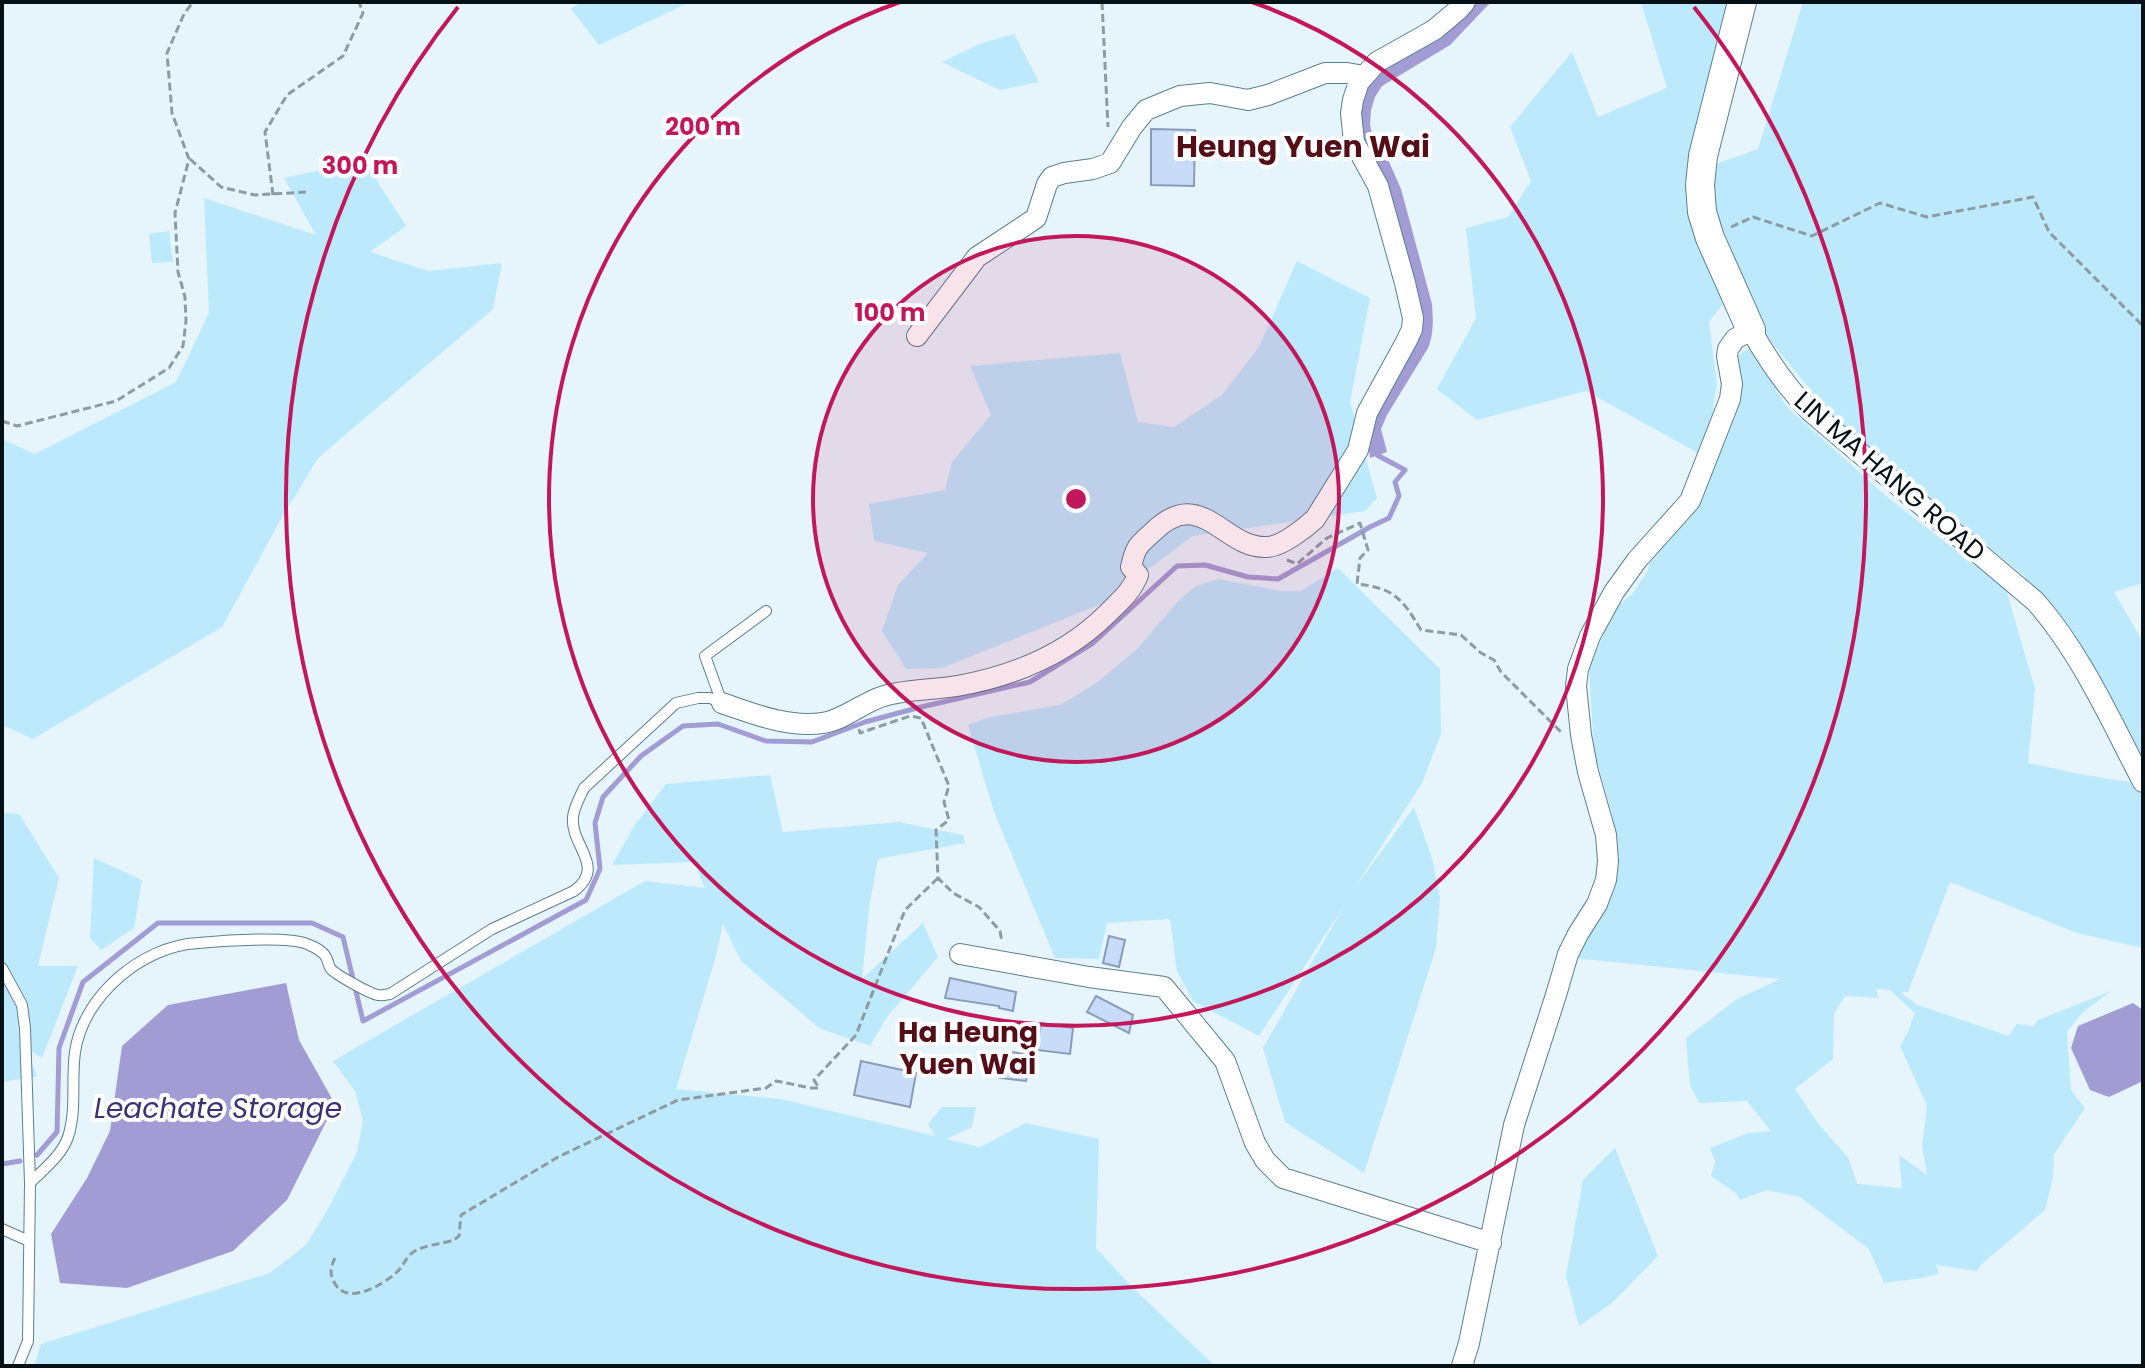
<svg xmlns="http://www.w3.org/2000/svg" width="2145" height="1368" font-family="Poppins,sans-serif">
<style>
.green{fill:#bde9fd;fill-rule:evenodd}
.water{fill:#a19cd4}
.lines{fill:none;stroke-linecap:round;stroke-linejoin:round}
.stream{stroke:#a19cd4;stroke-width:5}
.building{fill:#c8dcf9;stroke:#899cb7;stroke-width:2}
.lane-casing{stroke:#5c7f8e;stroke-width:12}
.street-casing{stroke:#5c7f8e;stroke-width:22}
.secondary-casing{stroke:#5c7f8e;stroke-width:30}
.path{stroke:#8d9ba2;stroke-width:3;stroke-dasharray:8 4;stroke-linecap:butt}
.lane{stroke:#fff;stroke-width:10}
.street{stroke:#fff;stroke-width:20}
.secondary{stroke:#fff;stroke-width:28}
.ring{fill:none;stroke:#c2185b;stroke-width:4}
.labels{text-anchor:middle;stroke-width:8;stroke-linejoin:round;paint-order:stroke}
.street-label{font-size:26px;fill:#041117;stroke:#fff}
.neighbourhood-label{font-size:28px;font-weight:bold;fill:#530e17;stroke:#fff}
.water-label{font-size:28px;font-style:italic;fill:#3d3174;stroke:#fff}
.quarter-label{font-size:30px;font-weight:bold;fill:#530e17;stroke:#fff}
.centre{fill:#c2185b;stroke:#fff;stroke-width:4}
.ring-label{font-size:24px;text-anchor:middle;font-weight:bold;fill:#c2185b;stroke:#fff;stroke-width:8;stroke-linejoin:round;paint-order:stroke}
</style>
<rect width="100%" height="100%" fill="#e6f5fc"/>
<path class="green" d="M580 2H690L599 45 571 9Z
M1641 2H1727L1689 158 1713 165 1758 149 1803 2H2143V583L2114 592 2143 642V757L2084 651 2023 575 1836 421 1768 338 1755 309 1722 305 1709 322 1717 385 1711 420 1698 453 1586 391 1477 420 1437 389 1476 318 1466 228 1508 217 1531 181 1510 127 1572 52 1598 117 1667 88Z
M1014 34 1039 82 1000 90 942 62 982 43Z
M364 161 406 226 370 252 428 271 502 263 493 309 318 458 281 519 222 627 33 739 2 725V439L35 454 176 382 209 313 204 198 316 235 284 178Z
M169 231 173 262 152 263 149 234Z
M1297 261 1370 298 1350 402 1377 498 1365 511 1193 536 1101 604 942 668 906 669 882 631 898 585 928 553 874 541 869 504 945 490 952 462 991 415 970 366 1120 353 1138 422 1174 427 1222 395 1259 347Z
M1750 348 1787 407 1887 497 2006 589 2035 689 2028 763 2079 774 2136 783 2143 801V948L2077 933 1950 882 1908 992H1903L1902 994 1918 1005 2009 1036 2017 1024 2033 1026 2038 1020 2111 991 2082 1013 2067 1032 2071 1090 2085 1108 2054 1154 2053 1178 2045 1210 1984 1262 1977 1271 1936 1265 1939 1273 1923 1278 1884 1283 1869 1249 1800 1197 1767 1190 1740 1200 1736 1193 1711 1176 1715 1162 1710 1148 1748 1133 1771 1131 1747 1101 1699 1103 1690 1085 1686 1038 1737 999 1780 979 1573 958 1600 921 1619 866 1613 817 1594 751 1589 668 1615 608 1632 594 1647 572 1655 548 1688 517 1737 377 1739 355ZM1876 989 1890 990 1915 1013 1908 1032 1900 1046 1927 1106 1922 1147 1927 1175 1899 1155 1902 1188 1857 1184 1849 1159 1817 1122 1795 1089 1833 1059 1834 1014 1845 996 1879 998Z
M1338 568 1440 669 1441 734 1422 783 1354 889 1414 807 1432 858 1440 898 1436 948 1364 1173 1285 1122 1263 1048 1344 906 1259 1036 1193 1001 1177 971 1170 919 1107 923 1099 959 1055 958 994 812 968 725 990 717 1060 705 1095 684 1137 649 1180 599 1196 586 1218 579 1281 591H1301Z
M770 775 783 832 899 822 963 835 965 843 878 859 869 909 862 979 923 923 938 957 887 1017 870 1046 819 1028 741 961 723 924 716 956 676 1089 781 1099 935 1136 928 1124 942 1107H976L972 1127 946 1139 980 1147 1026 1123 1099 1139 1096 1248 1133 1288 1215 1366H34L41 1344 270 1273 306 1245 327 1211 357 1152 363 1121 355 1091 333 1061 645 881 705 888 694 862 612 865 635 825 666 784Z
M2 813 19 814 59 878 38 966H78L42 1058 25 1048 37 1076 2 1082Z
M94 858 142 880 134 928 101 950 90 938Z
M1615 1148 1658 1256 1612 1303 1579 1326 1566 1276 1583 1180Z"/>
<path class="water" d="M1472 2H1491L1450 45 1382 86 1375 97 1371 110 1370 125 1373 138 1386 155 1401 189 1432 304C1433 320 1434 333 1428 348L1387 415 1381 429 1387 452 1370 458 1367 434 1413 342 1356 124 1367 82Z
M286 983 299 1040 335 1104 287 1200 233 1251 127 1288 60 1283 51 1234 87 1178 110 1131 122 1046 168 1005Z
M2133 1003 2143 1010V1081L2109 1097 2090 1090 2071 1048 2078 1026Z"/>
<g class="lines">
<path class="stream" d="M37 1155 57 1132 59 1048 83 982 158 923H312L343 937 363 1021 586 900 600 869 595 823 603 797 641 756 683 726 718 724 766 741 812 742 865 722 917 708 1030 682 1093 643 1177 566 1205 565 1248 577 1278 579 1370 527 1389 518 1399 496 1395 482 1405 470 1377 455V449
M2 1164 20 1161"/>
</g>
<path class="building" d="M1151 129 1195 130 1194 186 1151 185Z
M1109 936 1125 940 1119 967 1103 963Z
M950 978 1016 992 1013 1011 999 1008V1006L945 998Z
M1096 996 1133 1015 1129 1033 1087 1012Z
M1041 1023 1073 1028 1070 1054 1037 1050Z
M1005 1051 1030 1055 1026 1081 1000 1078Z
M861 1061 916 1073 910 1107 854 1095Z"/>
<g class="lines">
<g class="lane-casing">
<path id="lane" d="M722 703 705 656 766 611
M2 968 22 1005 25 1028 30 1183 28 1341 18 1366
M30 1183C43 1170 62 1155 68 1137 77 1110 71 1079 75 1052 83 996 142 946 198 943 221 941 288 936 307 944 314 947 322 950 326 957 328 961 328 965 331 969 335 974 370 994 378 995 382 996 385 995 390 994L492 929 574 891C607 866 570 846 573 817 574 807 580 797 584 788L676 703 698 698H710L722 703
M2 1229 29 1241"/>
</g>
<g class="street-casing">
<path id="street" d="M917 336 977 257 1036 218 1047 184 1052 177 1064 173 1093 169 1110 163 1132 127 1146 110 1180 96 1210 93 1248 100 1268 95 1325 73H1347L1364 76
M722 703C754 714 788 728 823 723 844 720 863 702 884 696 908 689 933 690 957 686 1014 676 1067 654 1108 613 1120 601 1132 591 1138 575L1131 567C1136 545 1138 546 1154 531 1202 485 1223 549 1267 547 1281 547 1305 528 1315 519L1358 450 1367 413 1407 340 1412 329 1413 318 1405 283 1378 186 1354 142 1351 113 1353 100 1359 82 1377 62 1434 30 1459 9 1465 2
M960 954 1089 977 1164 987 1225 1061 1255 1143 1265 1160 1283 1178 1491 1243
M1462 1366 1469 1343 1514 1125 1556 995 1568 954 1578 934 1597 904 1606 880 1608 861 1606 835 1588 772 1581 735 1576 686 1578 669 1590 636 1614 592 1637 560 1690 501 1730 399 1732 384 1727 356 1728 349 1735 339 1751 330C1768 360 1786 387 1810 411L2035 601C2081 653 2111 721 2143 782"/>
</g>
<g class="secondary-casing">
<path id="secondary" d="M1742 2 1703 156 1700 185 1702 212 1710 238 1751 330"/>
</g>
<path class="path" d="M1102 2 1108 127
M190 159 221 187 255 195 306 192
M273 195 265 132 287 95 343 56 363 13 359 2
M1731 227 1753 217 1812 236 1880 203 1927 217 2033 197 2049 232 2143 326
M2 421 17 426 116 401 169 368 183 346 186 321 185 297 178 272 175 213 189 159 172 113 167 53 184 14 193 2
M1287 560 1297 564 1327 538 1360 523 1368 550 1360 558 1357 584C1395 588 1403 600 1421 630L1461 635 1481 653 1494 660 1501 672 1561 732
M859 729 860 733 910 716 921 718 949 786 944 802 949 820 936 830 938 878 953 893 979 907 1000 931 1002 942
M335 1258C331 1266 329 1273 334 1282 346 1307 383 1285 397 1272 403 1267 406 1257 412 1253 422 1245 442 1244 454 1240L459 1236 461 1215 558 1157 678 1100 766 1088 776 1081 811 1088H819L814 1080 856 1035 905 910 938 878"/>
<use href="#lane" class="lane"/>
<use href="#street" class="street"/>
<use href="#secondary" class="secondary"/>
</g>
<circle cx="1076" cy="499" r="263" fill="#c2185b" fill-opacity=".12"/>
<g class="ring">
<circle cx="1076" cy="499" r="263"/>
<path d="M1252 2A527 527 0 1 1 900 2"/>
<path d="M1694 7A790 790 0 1 1 458 7"/>
</g>
<g class="labels">
<g class="street-label">
<text transform="translate(1890 476) rotate(41)" y="9">LIN MA HANG ROAD</text>
</g>
<g class="neighbourhood-label">
<text x="968" y="1042">Ha Heung<tspan x="968" dy="32">Yuen Wai</tspan></text>
</g>
<g class="water-label">
<text x="218" y="1118">Leachate Storage</text>
</g>
<g class="quarter-label">
<text x="1303" y="157">Heung Yuen Wai</text>
</g>
</g>
<circle cx="1076" cy="499" r="12" class="centre"/>
<g class="ring-label">
<text x="703" y="135">200 m</text>
<text x="360" y="174">300 m</text>
<text x="890" y="321">100 m</text>
</g>
<rect width="2145" height="1368" fill="none" stroke="#041117" stroke-width="8"/>
</svg>
